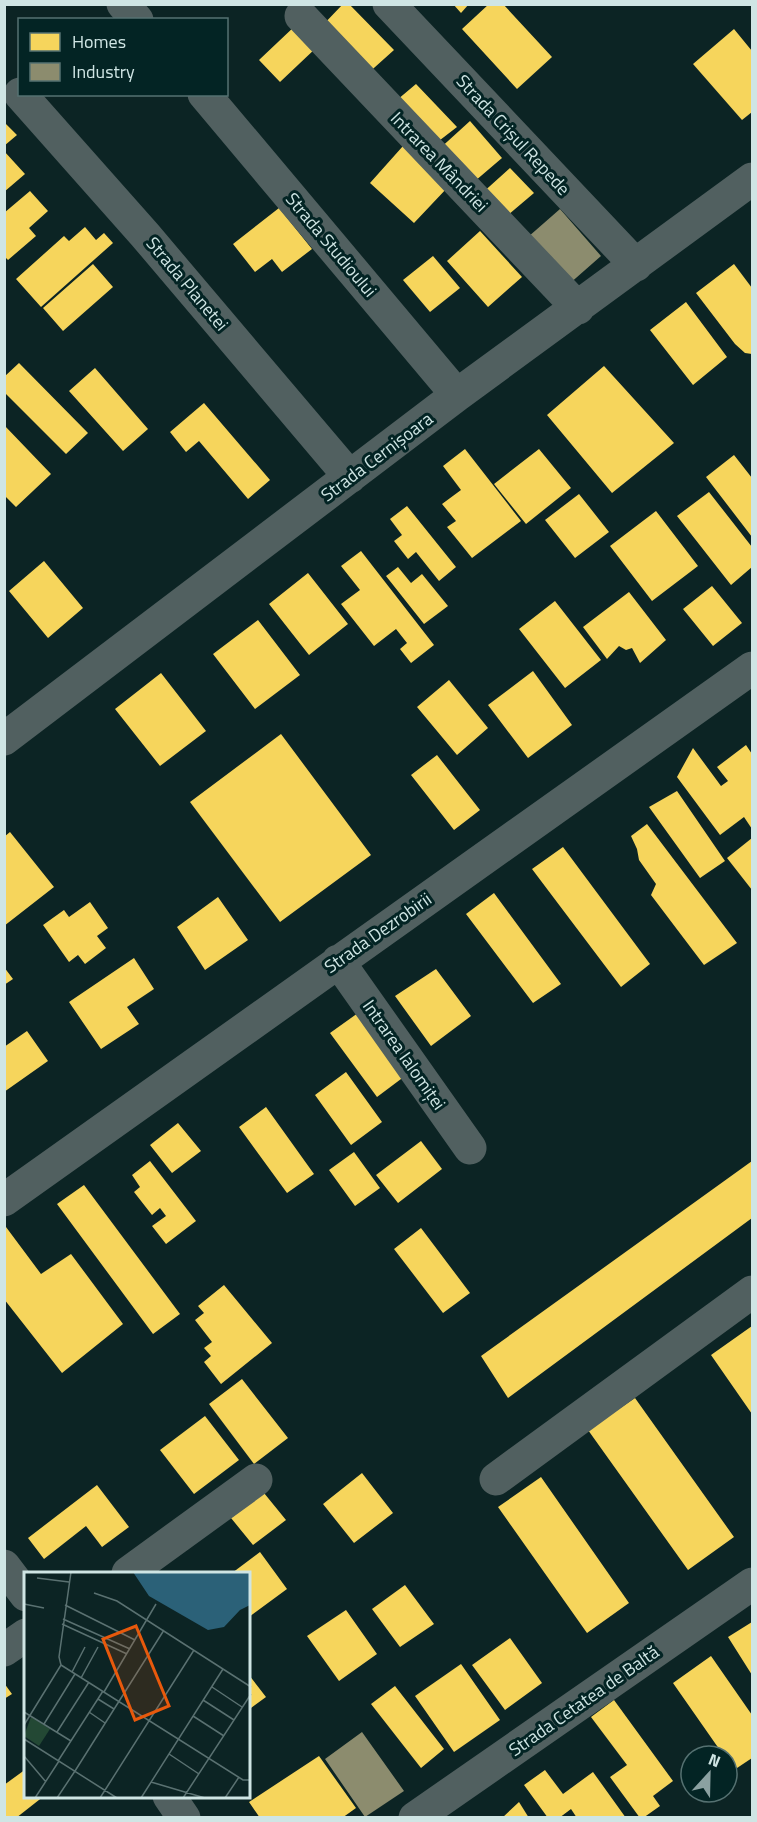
<svg xmlns="http://www.w3.org/2000/svg" width="757" height="1822" font-family="'Titillium Web',sans-serif">
<style>
.homes{fill:#f6d55c}
.industry{fill:#8c8c6e}
.lines{fill:none;stroke-linecap:round;stroke-linejoin:round}
.minor{stroke:#516060;stroke-width:33}
.labels{text-anchor:middle;stroke-width:6;stroke-linejoin:round;paint-order:stroke}
.street-label{font-size:18px;fill:#cfe5e4;stroke:#032424}
.inset-road{fill:none;stroke:#5a7171;stroke-width:1.5}
.view{fill:#e8590c;fill-opacity:0.15;stroke:#e8590c;stroke-width:3}
.inset-edge{fill:none;stroke:#cfe5e4;stroke-width:3}
</style>
<rect width="100%" height="100%" fill="#0c2424"/>
<path class="homes" d="M343 4H349L394 50 365 76 321 27Z
M453 4H469L461 13Z
M489 4H503L552 57 517 89 462 29Z
M296 25 317 47 280 82 259 60Z
M734 29 752 51V112L742 120 693 64Z
M416 84 457 127 431 147 391 105Z
M470 121 502 158 468 187 437 151Z
M4 122 17 135 4 146Z
M403 146 448 187 414 223 370 183Z
M4 151 25 174 4 192Z
M510 168 534 193 502 220 480 195Z
M30 191 48 211 29 228 36 236 8 260 4 256V213Z
M279 208 312 249 282 272 272 259 255 272 233 244Z
M85 227 96 240 104 233 113 243 41 307 16 279 64 236 69 241Z
M480 231 522 277 488 307 447 261Z
M433 256 460 288 430 312 403 280Z
M93 264 113 287 63 331 43 308Z
M734 264 752 288V354L745 353 735 344 696 293Z
M686 302 727 357 693 385 650 330Z
M19 363 88 433 66 454 4 392V377Z
M604 366 674 443 612 493 547 415Z
M95 368 148 429 123 451 69 391Z
M204 403 270 480 248 499 199 441 186 452 170 432Z
M4 425 51 474 16 507 4 495Z
M465 449 521 521 472 558 447 527 456 521 442 504 461 490 443 466Z
M539 449 571 488 526 524 494 484Z
M734 455 752 478V537L706 477Z
M709 492 752 547V567L731 585 677 516Z
M579 494 609 532 575 558 545 520Z
M407 506 456 567 439 581 416 552 408 559 394 541 402 535 390 519Z
M656 511 698 566 652 601 610 546Z
M361 551 434 645 411 663 400 649 407 643 396 629 374 646 341 604 360 590 341 566Z
M44 561 83 608 48 638 9 591Z
M398 567 411 583 422 574 448 606 424 624 386 576Z
M308 573 348 624 309 655 269 604Z
M712 586 742 623 713 646 683 609Z
M629 592 666 640 640 663 632 648 626 650 619 646 607 659 583 627Z
M555 601 601 660 565 688 519 629Z
M258 620 300 675 255 709 213 654Z
M533 671 572 725 528 758 488 705Z
M161 673 206 731 160 766 115 709Z
M449 680 488 728 457 755 417 707Z
M281 734 371 855 280 922 190 802Z
M746 745 752 754V829L744 817 720 835 677 777 693 748 721 786 728 781 717 767Z
M437 755 480 810 454 830 411 775Z
M677 791 725 861 700 878 649 807Z
M647 824 737 943 704 965 651 895 656 884 639 860 637 849 631 836Z
M10 832 54 887 4 926V837Z
M752 838V890L727 858Z
M563 847 650 964 621 987 532 869Z
M494 893 561 984 533 1003 466 914Z
M218 897 248 940 205 970 177 927Z
M90 902 108 928 97 936 106 948 85 964 78 955 69 962 43 925 64 910 69 917Z
M134 958 154 989 127 1007 139 1024 101 1049 69 1002Z
M4 967 13 979 4 985Z
M436 969 471 1016 431 1046 395 996Z
M358 1013 405 1076 377 1097 330 1033Z
M27 1031 48 1061 4 1092V1047Z
M346 1072 382 1122 351 1145 315 1095Z
M266 1107 314 1174 287 1193 239 1127Z
M178 1123 201 1151 172 1173 150 1145Z
M421 1141 442 1169 398 1203 376 1175Z
M354 1152 380 1188 355 1206 329 1170Z
M150 1161 196 1221 166 1244 152 1226 166 1216 160 1208 152 1215 134 1192 140 1187 132 1175Z
M752 1161V1218L508 1398 481 1356Z
M84 1185 180 1314 153 1334 57 1204Z
M6 1227 41 1274 71 1254 123 1324 62 1373 4 1299V1228Z
M421 1228 470 1293 443 1313 394 1249Z
M224 1285 272 1343 221 1384 204 1362 211 1356 204 1348 212 1342 195 1320 204 1313 198 1306Z
M752 1326V1414L711 1355Z
M242 1379 288 1438 254 1464 209 1404Z
M635 1398 734 1537 688 1570 588 1430Z
M205 1416 239 1460 194 1494 160 1450Z
M362 1473 393 1513 354 1543 323 1504Z
M541 1477 629 1603 587 1633 498 1507Z
M97 1485 129 1527 102 1547 86 1526 44 1559 28 1538Z
M264 1493 286 1520 253 1545 231 1518Z
M260 1552 287 1589 249 1617V1573H232Z
M405 1585 434 1624 400 1647 372 1609Z
M346 1610 377 1654 339 1681 307 1636Z
M752 1622V1675L728 1637Z
M510 1638 542 1683 505 1710 472 1665Z
M711 1656 752 1715V1758L734 1770 727 1760V1756H724L673 1683Z
M461 1664 500 1720 454 1752 415 1696Z
M249 1675 266 1697 251 1708 249 1704Z
M4 1683 12 1694 4 1699Z
M395 1686 444 1749 421 1768 371 1704Z
M614 1700 673 1781 653 1796 660 1806 643 1818H640L610 1777 627 1765 591 1717Z
M319 1756 356 1808 342 1818H260L249 1802Z
M26 1769V1796H44L16 1818H4V1785Z
M545 1770 563 1794 593 1772 626 1818H577L571 1809 559 1818H548L524 1785Z
M519 1802 529 1818H502Z"/>
<path class="industry" d="M560 209 601 256 568 285 528 237Z
M362 1732 404 1791 365 1817 325 1759Z"/>
<g class="lines">
<path class="minor" d="M123 4 137 20
M389 4 636 265
M301 16 578 308
M20 94 145 235 350 477
M204 94 457 395
M4 739 457 395 752 179
M338 961 470 1148
M4 1200 752 668
M496 1479 752 1292
M4 1566 26 1595
M128 1573 256 1480
M4 1650 26 1635
M169 1796 184 1818
M415 1818 752 1584"/>
</g>
<g class="labels">
<g class="street-label">
<text transform="translate(513 135) rotate(47)" y="6">Strada Crișul Repede</text>
<text transform="translate(439 162) rotate(46)" y="6">Intrarea Mândriei</text>
<text transform="translate(331 245) rotate(50)" y="6">Strada Studioului</text>
<text transform="translate(187 284) rotate(50)" y="6">Strada Planetei</text>
<text transform="translate(377 457) rotate(-37)" y="6">Strada Cernișoara</text>
<text transform="translate(378 933) rotate(-35)" y="6">Strada Dezrobirii</text>
<text transform="translate(404 1055) rotate(55)" y="6">Intrarea Ialomiței</text>
<text transform="translate(584 1701) rotate(-35)" y="6">Strada Cetatea de Baltă</text>
</g>
</g>
<g transform="translate(24 1572)">
<rect width="226" height="226" fill="#0c2424"/>
<path d="M7 145 26 157 15 174 0 164Z" fill="#234834"/>
<path d="M109 0H226V33L216 38 200 55 184 58 125 24Z" fill="#2b6178"/>
<path class="inset-road" d="M13 6 45 10M70 21 93 29 227 115M0 32 20 36M41 33 111 68M39 47 106 77M38 52 103 82M37 93 219 208H227M37 93 35 85 47 0M48 100 61 75M57 106 74 75M188 115 218 135M80 120 132 32M74 127 90 137M179 128 210 148M0 140 47 169M65 140 81 151M169 144 200 164M20 152 51 102M0 153 37 93M33 160 65 110M0 167 93 226M145 182 175 202M0 184 22 210M34 189 79 119M51 199 140 58M127 210 181 226M11 226 35 189M33 226 51 199M76 226 170 78M117 226 199 97M159 226 227 122M201 226 215 205"/>
<path class="view" d="M112 54 145 134 111 148 79 67Z"/>
<rect width="226" height="226" class="inset-edge"/>
</g>
<rect width="757" height="1822" fill="none" stroke="#cfe5e4" stroke-width="12"/>
<rect x="18" y="18" width="210" height="78" fill="#032424" stroke="#557171" stroke-width="1.5"/>
<rect x="30" y="33" width="30" height="18" fill="#f6d55c" stroke="#557171" stroke-width="1.5"/>
<text x="72" y="48" font-size="18" fill="#cfe5e4">Homes</text>
<rect x="30" y="63" width="30" height="18" fill="#8c8c6e" stroke="#557171" stroke-width="1.5"/>
<text x="72" y="78" font-size="18" fill="#cfe5e4">Industry</text>
<g transform="translate(709 1774) rotate(22)"><circle r="28" fill="#032424" stroke="#557171" stroke-width="1.5"/>
<path d="M0-4.5L10 22L0 15L-10 22Z" fill="#8ba1a1"/>
<text y="-9" font-size="16" font-weight="bold" text-anchor="middle" fill="#cfe5e4">N</text>
</g>
</svg>
